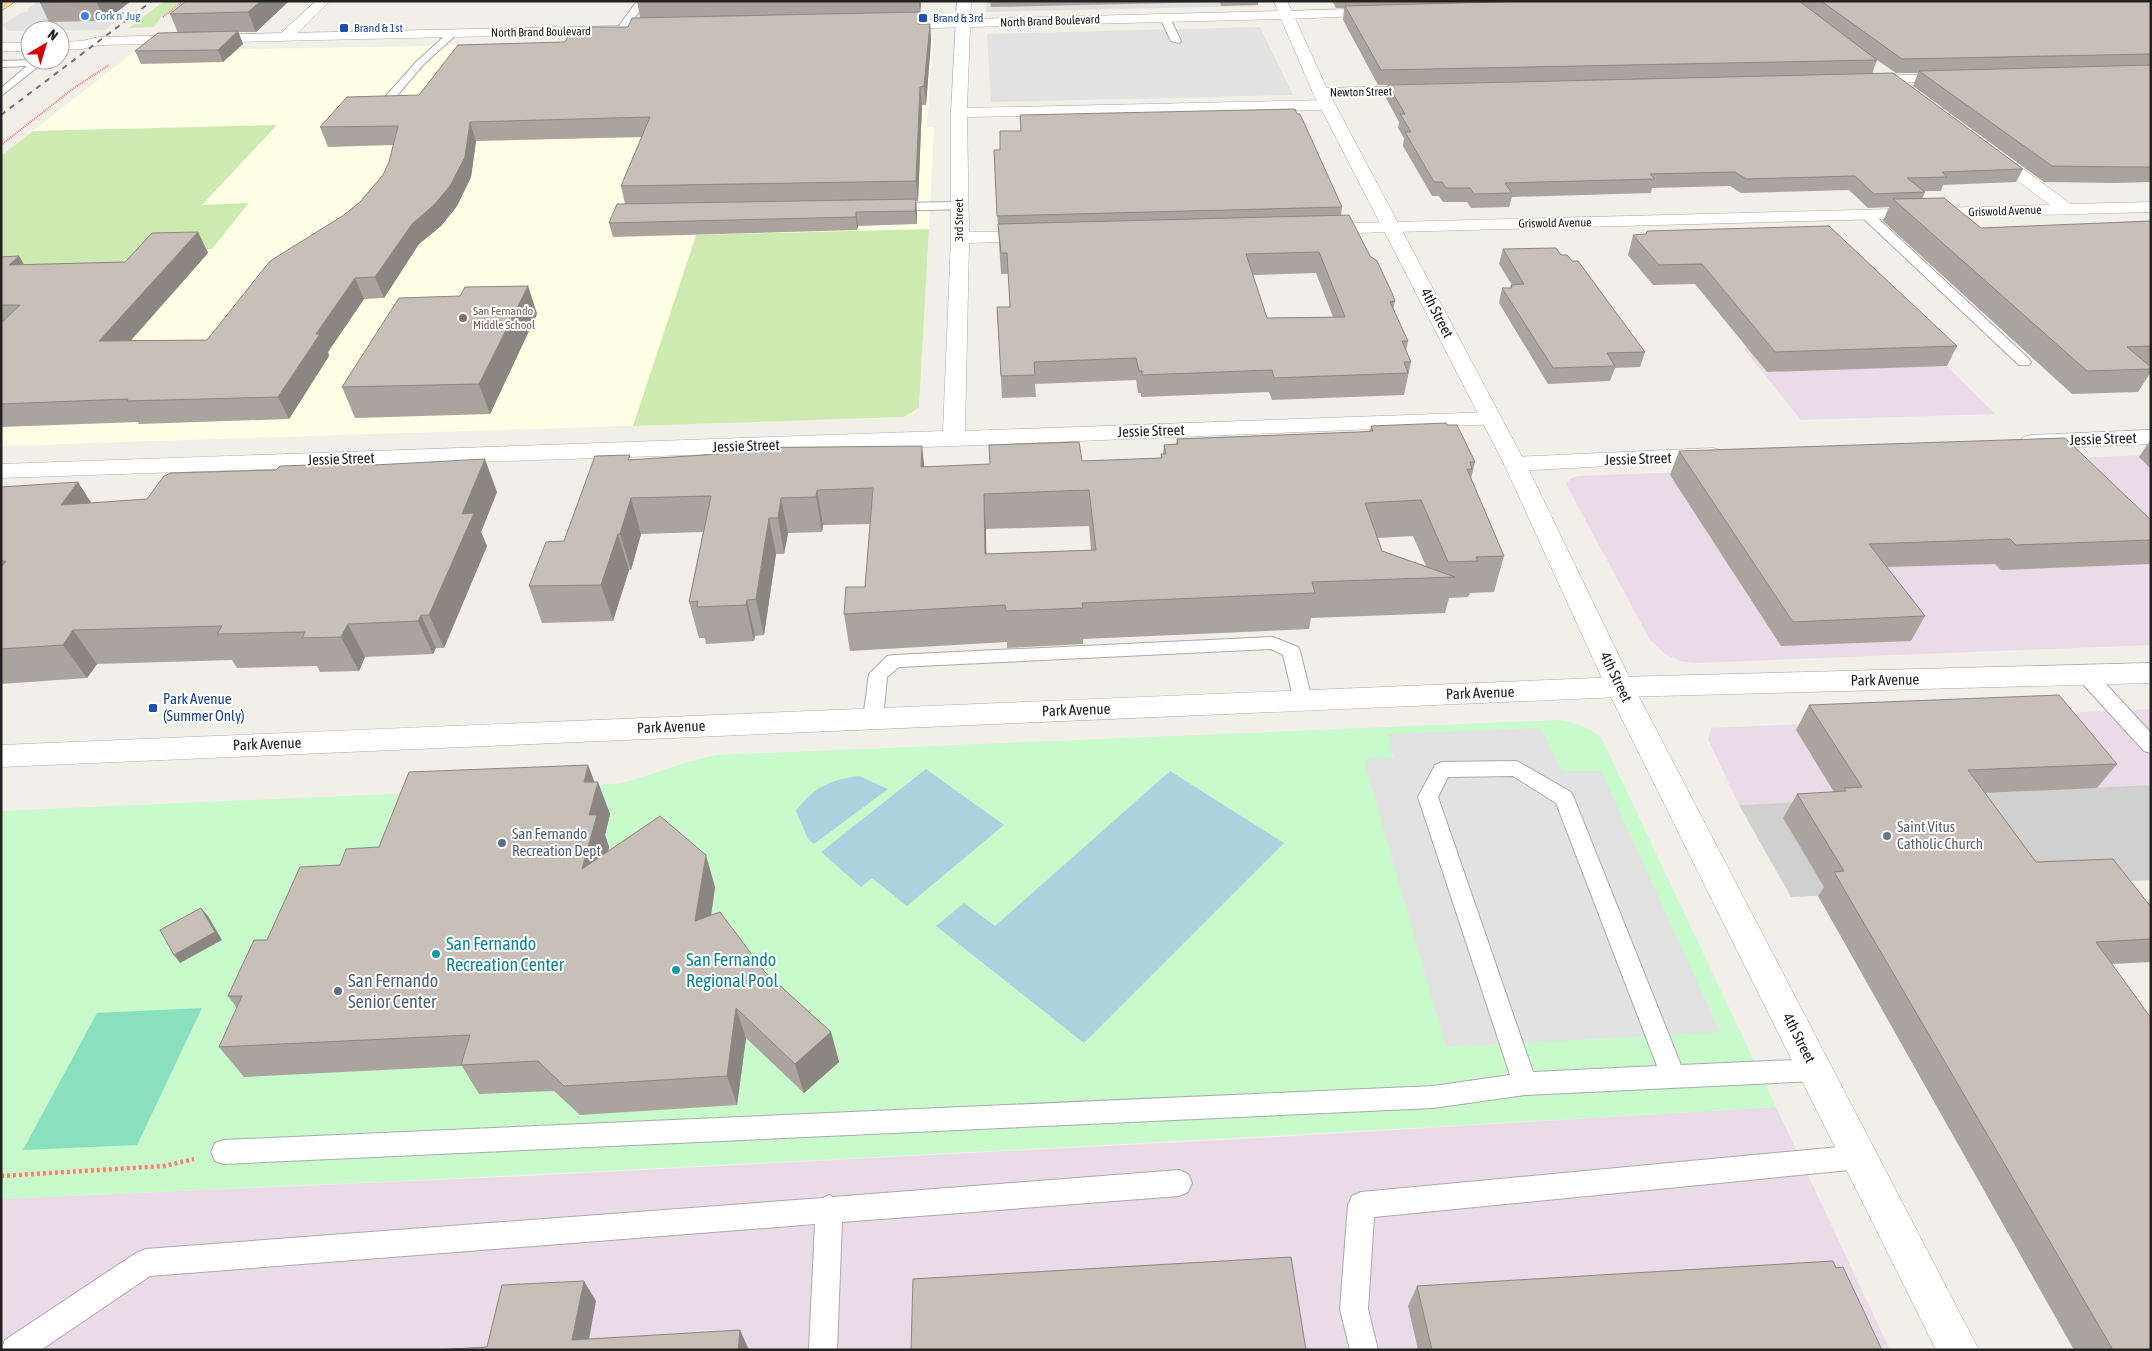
<svg xmlns="http://www.w3.org/2000/svg" width="2152" height="1351" font-family="'Asap Condensed',sans-serif">
<style>
.residential{fill:#e0dfdf}
.industrial{fill:#ebdbe8}
.education{fill:#ffffe5}
.religious{fill:#d0d0d0}
.grass{fill:#cdebb0}
.park{fill:#c8facc}
.pitch{fill:#88e0be}
.parking{fill:#e2e2e2}
.water{fill:#aad3df}
.lines{fill:none;stroke-linecap:round;stroke-linejoin:round}
.service-casing{stroke:#a9a9a9;stroke-width:2}
.minor-casing{stroke:#a9a9a9;stroke-width:1}
.tertiary-casing{stroke:#a9a9a9;stroke-width:1}
.primary-casing{stroke:#a06b00;stroke-width:1}
.path-far1{stroke:#fa8072;stroke-width:2;stroke-dasharray:1 1;stroke-linecap:butt}
.path{stroke:#fa8072;stroke-width:4.5;stroke-dasharray:3 3;stroke-linecap:butt}
.service{fill:#fff;fill-rule:evenodd}
.minor{fill:#fff;fill-rule:evenodd}
.tertiary{fill:#fff;fill-rule:evenodd}
.primary{fill:#fcd6a4;fill-rule:evenodd}
.rail{stroke:#707070;stroke-width:2;stroke-dasharray:5.5 5.5;stroke-linecap:butt}
.wall{fill:#aba49e;fill-rule:evenodd}
.shaded-wall{fill:#8b8681}
.building{fill:#c7bfb8;stroke:#8b8681;fill-rule:evenodd}
.shop-dot{fill:#3f7fe0;stroke:#fff;stroke-width:2}
.transit-dot{fill:#1a4fb4;stroke:#fff;stroke-width:2}
.education-dot{fill:#8d6e63;stroke:#fff;stroke-width:2}
.worship-dot{fill:#6b7280;stroke:#fff;stroke-width:2}
.service-dot{fill:#5c6f8a;stroke:#fff;stroke-width:2}
.culture-dot{fill:#0f9aa8;stroke:#fff;stroke-width:2}
.labels{text-anchor:middle;stroke-width:4;stroke-linejoin:round;paint-order:stroke}
.far-shop-label{font-size:12px;fill:#366cbe;stroke:#fff;text-anchor:start}
.far-transit-label{font-size:12px;fill:#164399;stroke:#fff;text-anchor:start}
.far-street-label{font-size:12px;fill:#222;stroke:#fff}
.far-education-label{font-size:12px;fill:#785e54;stroke:#fff;text-anchor:start}
.street-label{font-size:15px;fill:#222;stroke:#fff}
.transit-label{font-size:15px;fill:#164399;stroke:#fff;text-anchor:start}
.worship-label{font-size:15px;fill:#5b616d;stroke:#fff;text-anchor:start}
.service-label{font-size:15px;fill:#4e5e75;stroke:#fff;text-anchor:start}
.near-culture-label{font-size:18px;fill:#0d838f;stroke:#fff;text-anchor:start}
.near-service-label{font-size:18px;fill:#4e5e75;stroke:#fff;text-anchor:start}
</style>
<rect width="100%" height="100%" fill="#f2efe9"/>
<path class="residential" d="M986 1H1256L1258 6 986 12Z"/>
<path class="industrial" d="M1870 290 1995 414 1801 420 1744 349Z
M2151 455V645L1695 663 1680 661 1665 654 1650 640 1566 484 1571 478 1579 476Z
M2151 709V785L1739 805 1708 739 1711 728Z
M1776 1107 1890 1350H1V1199L527 1176 1262 1138Z"/>
<path class="education" d="M933 37 927 127H934L929 229 919 408 913 414 904 417 1 446V156L135 51Z"/>
<path class="religious" d="M2151 785V880L1791 897 1739 805Z"/>
<path class="grass" d="M164 1H181L161 17 154 27 129 28Z
M277 125 202 205 249 203 212 249H203L137 282 1 273V156L33 131Z
M929 229 919 408 904 417 633 426 696 235Z"/>
<path class="park" d="M1559 720C1577 723 1589 727 1602 739L1776 1107C1185 1142 593 1173 1 1199V811L616 784C650 777 682 761 717 755Z"/>
<path class="pitch" d="M202 1008 137 1145 23 1150 97 1013Z"/>
<path class="parking" d="M39 1H79L49 23 118 20 105 30 9 31 2 25 21 13 29 11 27 9Z
M1260 27 1293 95 991 102 987 34Z
M1541 728 1562 771H1601L1720 1032 1446 1047 1364 760 1394 758 1388 734Z"/>
<path class="water" d="M926 769 1004 825 907 906 872 878 861 887 821 852Z
M1170 771 1284 843 1084 1043 936 926 964 903 995 926Z
M859 776 888 789 814 844 808 839 796 811C814 787 830 780 859 776Z"/>
<g class="lines">
<g class="service-casing">
<path id="service" d="M637 1H645V4L624 32H618L616 30Z
M1165 15 1170 18 1181 41 1179 43 1171 41 1160 18Z
M449 32 457 34 423 65 384 111H376V107L417 61Z
M37 60 42 63 40 65 1 96V88L27 66 1 67V61Z
M959 202 965 206 963 209 892 211 886 207 892 203Z
M1868 212 1872 213 2029 359 2031 362 2029 365H2019L1864 219 1862 216 1864 213Z
M1273 637 1298 647 1300 651 1312 700 1309 705 1302 707 1295 705 1283 655 1271 649 899 667 887 677 883 719 880 724 873 726 866 724 863 719 869 674 887 656 894 655Z
M2086 668 2093 670 2151 733V753L2144 751 2079 680 2077 675 2079 670Z
M1517 761 1571 792 1574 798 1681 1065 1816 1059 1825 1062 1828 1070 1825 1078 1816 1081 1525 1095 1433 1108 224 1164 215 1161 211 1152 215 1143 224 1140 1433 1086 1510 1075 1418 797 1435 765 1442 762ZM1513 776 1556 803 1657 1066 1533 1072 1438 797 1448 777Z
M1860 1145 1869 1148 1873 1157 1869 1166 1860 1169 1374 1217 1368 1309 1378 1350H1350L1340 1309 1348 1205 1352 1196 1361 1192Z
M1179 1170 1188 1174 1192 1183 1188 1192 1179 1196 842 1222 837 1350H809L815 1224 150 1276 41 1350H1L5 1340 136 1253 146 1249 823 1198 829 1195 833 1197Z"/>
</g>
<g class="minor-casing">
<path id="minor" d="M316 1H330L290 40H280L278 37 280 34Z
M957 1H971L967 108 1328 100 1336 105 1328 110 967 117 969 232 1036 231 1042 232 1045 236 1042 240 1036 241 969 243 965 431 1491 412 1499 414 1502 419 1499 424 954 446 1 478V464L943 431 951 238V113Z
M1380 8 1387 12 1385 15 1287 19 1280 15 1287 11Z
M1952 74 1957 75 1959 78 1957 81 1863 84 1856 80 1863 76Z
M1425 86 1430 88 1433 91 1430 94 1321 98 1313 93 1321 88Z
M1991 148 1997 150 2071 204 2151 202V212L1318 234 1312 233 1309 229 1312 225 1318 224 2050 205 1985 156 1983 153 1985 150Z
M2151 430V444L2031 449 2023 447 2020 442 2023 437 2031 435Z
M1713 448 1721 450 1724 455 1721 460 1515 471 1507 469 1504 464 1507 459 1515 457Z
M2151 663V683L1620 697 1 767V745L1620 677Z"/>
</g>
<g class="tertiary-casing">
<path id="tertiary" d="M1274 1H1287L1329 93 1526 464 1634 687 1979 1350H1936L1606 687 1504 464 1313 93 1281 19 893 29 886 25 893 21 1278 11Z
M623 26 630 30 628 33 99 45 82 49 60 50V42L82 41 99 37Z
M1 43H30V51H1Z"/>
</g>
<g class="primary-casing">
<path id="primary" d="M1 1H16L1 11Z"/>
</g>
<path class="path-far1" d="M163 17 183 1
M1 145 74 88 109 65"/>
<path class="path" d="M1 1176 164 1166 194 1159"/>
<use href="#service" class="service"/>
<use href="#minor" class="minor"/>
<use href="#tertiary" class="tertiary"/>
<use href="#primary" class="primary"/>
<path class="rail" d="M1 115 152 1"/>
</g>
<path class="wall" d="M42 1H131L105 21 49 22 40 3Z
M289 1 256 32H238L243 44 223 62 141 64 135 51 178 33 170 14Z
M637 1H921L920 17H919L920 24H930L931 41 926 105H922L918 201H916L917 212V224L858 226 857 230 613 237 609 223 625 204 621 186 642 137 476 141 471 177 457 206 441 226 419 244 384 298 364 299 328 352 329 356 289 419 139 424 138 422 1 427V257L19 256 24 265 125 262 198 232 208 253 131 340H207L344 215 360 202 383 175 389 162 394 145 328 147 320 127 419 95 565 42 587 31 628 27 640 18Z
M990 1H1258V5L1221 6 1220 2 991 7Z
M1332 1H2151V182L2115 183 2044 182 1913 86 1918 73H1896L1877 60 1872 74 2023 169 2016 182 1943 185 1941 191H1923L1925 192 1922 199 1981 228 2151 221V372L2138 392 2072 394 1883 221 1889 207 1868 208 1849 190 1741 193 1730 186 1652 188 1651 193 1512 197 1509 207 1471 208 1467 202H1443L1439 196H1432L1403 146 1404 138 1398 128 1399 122 1386 98 1388 85 1659 79 1378 85 1343 20 1344 8H1336Z
M1020 115 1342 207 1341 215 1395 301 1393 310 1408 341 1406 352 1411 362 1404 395 1272 400 1269 392 1141 397V393H1138L1136 380 1035 384 1036 397 1002 398 997 307H1010L1008 274H1001L998 229 994 150H1000L1021 131ZM1316 273 1333 317 1267 318 1253 275Z
M1633 235 1957 346 1947 366 1767 372 1695 284 1653 285 1628 255Z
M1503 249 1561 255 1572 261 1645 352 1640 367 1615 368 1610 381 1548 384 1499 303 1502 288H1510L1511 285H1512L1499 264Z
M528 286 537 314 490 414 355 418 342 387 460 296Z
M1447 425 1475 462 1471 479 1504 556 1494 592 1470 593 1468 597 1449 598 1445 613 1311 618 1309 629 1083 639V644L1007 648V642L850 651 844 614 865 587 870 524 823 525 822 532 788 533 784 554H776L764 635 755 636 754 641 706 644 705 638H699L689 602 703 532 641 534 631 570H629L613 621 542 623 529 586 564 541 631 460 924 467 1161 458V454H1163L1164 445 1176 444 1177 439 1359 432 1370 431 1371 426ZM1089 526 1091 550 986 554V529ZM1413 536 1426 566 1382 551 1378 538Z
M2151 439V469L2139 457Z
M1679 451 2151 520V564L2001 570 1995 564 1887 567 1925 616 1911 641 1781 646 1670 475Z
M376 464 497 492 481 532 487 546 444 648H436L433 654 365 657 359 671 320 672 317 666 237 668 232 660 97 664 87 678 1 684V487L91 503 147 499 276 470Z
M1809 705 2117 764 2097 788 1985 793 2036 862 2151 907V962L2112 964 2151 1350H2074L1818 896 1824 887 1783 818 1797 794 1834 792 1796 730Z
M595 782 610 814 605 835 609 847 608 852 715 887 711 915 765 972 831 1032 839 1062 804 1093 746 1038 737 1105 580 1115 554 1091 479 1094 462 1066 244 1077 219 1047 237 1008 228 996 267 940 340 865 379 847Z
M1836 1268 1882 1350H1418L1408 1306 1417 1286Z"/>
<path class="shaded-wall" d="M96 1H131L105 21Z
M261 1H289L256 32 248 12Z
M919 1H921L920 17Z
M930 24 931 41 926 105 924 86Z
M238 31 243 44 223 62 218 50Z
M920 87 922 105 918 201 916 181Z
M470 122 476 141 471 177 457 206 441 226 419 244 384 298 375 277 412 224Z
M916 199 917 212V224L915 211Z
M856 212 858 226 857 230 856 217Z
M198 232 208 253 112 362 99 341Z
M19 256 31 277 9 265Z
M355 278 364 299 328 352 329 356 289 419 278 397 316 334Z
M528 286 537 314 490 414 479 384Z
M922 446 926 481 921 467Z
M485 459 497 492 481 532 487 546 444 648 429 615 462 514Z
M78 482 99 515 61 505Z
M817 490 823 525 822 532 816 497Z
M984 494 986 529 987 590 985 554Z
M631 498 641 534 631 570 620 534Z
M781 498 788 533 784 554 778 518Z
M769 518 776 554 764 635 756 599Z
M618 534 629 570 613 621 601 585Z
M747 600 755 636 754 641 746 605Z
M421 615 436 648 433 654 418 621Z
M348 624 365 657 359 671 341 637Z
M73 630 97 664 87 678 63 645Z
M588 765 597 788 598 782 610 814 605 835 609 847 596 901 582 869 589 815 584 782Z
M706 855 715 887 706 952 695 921Z
M201 908 208 916 222 940 180 963 174 955Z
M736 1008 746 1038 737 1105 727 1076Z
M831 1032 839 1062 804 1093 795 1064Z
M584 1281 596 1301 587 1350 572 1340Z
M740 1330 749 1350H738Z"/>
<path class="building" d="M42 1H96L40 3Z
M186 1H261L248 12 170 14Z
M1531 1H1799L1877 60 1381 70 1345 6Z
M1821 1H2151V54L1902 59Z
M919 12 918 24H930L924 86 920 87 916 181 621 186 650 117 470 122 465 157 450 186 434 205 412 224 375 277 355 278 316 334H320L278 397 127 401 128 399 1 404V323L20 305H1V257L19 256 9 265 125 262 152 233 198 232 99 341 207 340 270 261 344 215 360 202 383 175 389 162 398 126 320 127 347 97 419 95 458 45 565 42 571 31H587L589 27H628L632 18Z
M238 31 218 50 135 51 158 33Z
M2151 65V167H2123L2052 166 1919 71Z
M1893 73 2023 169 1942 172 1947 177 1907 178 1925 192 1874 194 1855 176 1746 179 1735 172 1650 174 1655 179 1505 183 1512 193 1474 194 1470 188H1446L1442 182H1434L1405 132H1411L1400 114H1405L1388 85Z
M1295 109 1297 114H1300L1342 207 997 216 994 150H1000V131H1021L1020 115Z
M1944 198 1981 228 2151 221V346L2127 347 2151 367V369L2087 371 1893 199Z
M916 199 915 211 856 212V217L609 223 617 204Z
M1349 215 1370 256 1377 261 1392 293 1395 301 1390 302 1408 341H1402L1411 362H1404L1408 373 1274 378 1272 370 1142 375V371H1139L1136 358 1034 362 1035 375 1001 376 997 307H1010L1007 253H1001L998 224ZM1319 252 1345 317 1267 318 1246 254Z
M1829 226 1957 346 1775 352 1702 264 1659 265 1633 235 1646 234 1647 231Z
M1556 248 1561 255H1567L1572 261H1578L1645 352 1607 353 1615 366 1553 368 1502 288H1512L1511 285 1524 284 1503 249Z
M528 286 479 384 342 387 399 298 460 296 465 287Z
M1446 423 1447 425H1457L1475 462H1470L1472 469H1467L1504 556 1476 557 1478 561 1448 562 1421 500 1365 503 1382 551 1455 577 1312 582 1315 593 1082 603 1083 608 1006 611 1005 605 844 614 846 587H865L873 488 817 490 816 497 781 498 778 518H769L756 599 747 600 746 605 697 607 698 601 689 602 711 496 631 498 620 534H618L601 585 529 586 546 542 564 541 595 456 630 455 628 460 719 454 721 448 922 446 921 467 990 464 989 445 1079 442 1082 461 1162 458 1161 454H1166L1164 445 1178 444 1177 439 1359 432 1373 431 1371 426ZM1089 490 1096 550 985 554 984 494Z
M2065 438 2151 520V540L2016 545 2010 539 1869 544 1925 616 1793 622 1679 451Z
M485 459 462 514 474 513 429 615H421L418 621 348 624 341 637 302 638 305 632 217 634 222 626 73 630 63 645 1 649V567L6 561H1V487L78 482 61 505 147 499 164 476 171 473 276 470 280 466 375 463 374 465Z
M2059 695 2117 764 1968 770 2036 862 2113 859 2151 907V939L2096 942 2151 1018V1350H2113L1834 872 1844 871 1797 794 1846 791 1844 788 1862 787 1809 705Z
M588 765 584 782H598L589 815H597L582 869 660 816 706 855 695 921 720 912 765 972 831 1032 795 1064 736 1008 727 1076 564 1086 538 1061 461 1065 470 1035 219 1047 242 996H228L254 940H267L300 867 340 865 346 849 379 847 409 772Z
M201 908 215 932 174 955 160 930Z
M1291 1257 1306 1350H911L913 1279Z
M1833 1261 1836 1268 1843 1267 1882 1350H1432L1417 1286Z
M584 1281 572 1340 740 1330 738 1350H434L487 1347 502 1285Z"/>
<circle class="shop-dot" cx="85" cy="16" r="5"/>
<g class="transit-dot">
<rect x="918" y="13" width="10" height="10" rx="2.5"/>
<rect x="339" y="23" width="10" height="10" rx="2.5"/>
<rect x="148" y="703" width="10" height="10" rx="2.5"/>
</g>
<circle class="education-dot" cx="463" cy="318" r="5"/>
<circle class="worship-dot" cx="1887" cy="836" r="5"/>
<g class="service-dot">
<circle cx="502" cy="843" r="5"/>
<circle cx="338" cy="991" r="5"/>
</g>
<g class="culture-dot">
<circle cx="436" cy="954" r="5"/>
<circle cx="676" cy="970" r="5"/>
</g>
<g class="labels">
<g class="far-shop-label">
<text x="95" y="20">Cork n' Jug</text>
</g>
<g class="far-transit-label">
<text x="933" y="22">Brand &amp; 3rd</text>
<text x="354" y="32">Brand &amp; 1st</text>
</g>
<g class="far-street-label">
<text transform="translate(1050 21) rotate(-2)" y="4">North Brand Boulevard</text>
<text transform="translate(541 32) rotate(-1)" y="4">North Brand Boulevard</text>
<text transform="translate(1361 92) rotate(-1)" y="4">Newton Street</text>
<text transform="translate(2005 211) rotate(-2)" y="4">Griswold Avenue</text>
<text transform="translate(959 220) rotate(-90)" y="4">3rd Street</text>
<text transform="translate(1555 223) rotate(-1)" y="4">Griswold Avenue</text>
</g>
<g class="far-education-label">
<text x="473" y="315">San Fernando<tspan x="473" dy="14">Middle School</tspan></text>
</g>
<g class="street-label">
<text transform="translate(1437 313) rotate(63)" y="5">4th Street</text>
<text transform="translate(1151 431) rotate(-2)" y="5">Jessie Street</text>
<text transform="translate(2103 439) rotate(-2)" y="5">Jessie Street</text>
<text transform="translate(746 446) rotate(-2)" y="5">Jessie Street</text>
<text transform="translate(341 459) rotate(-2)" y="5">Jessie Street</text>
<text transform="translate(1638 459) rotate(-2)" y="5">Jessie Street</text>
<text transform="translate(1616 677) rotate(64)" y="5">4th Street</text>
<text transform="translate(1885 680) rotate(-1)" y="5">Park Avenue</text>
<text transform="translate(1480 693) rotate(-2)" y="5">Park Avenue</text>
<text transform="translate(1076 710) rotate(-2)" y="5">Park Avenue</text>
<text transform="translate(671 727) rotate(-2)" y="5">Park Avenue</text>
<text transform="translate(267 744) rotate(-2)" y="5">Park Avenue</text>
<text transform="translate(1799 1038) rotate(63)" y="5">4th Street</text>
</g>
<g class="transit-label">
<text x="163" y="704">Park Avenue<tspan x="163" dy="17">(Summer Only)</tspan></text>
</g>
<g class="worship-label">
<text x="1897" y="832">Saint Vitus<tspan x="1897" dy="17">Catholic Church</tspan></text>
</g>
<g class="service-label">
<text x="512" y="839">San Fernando<tspan x="512" dy="17">Recreation Dept</tspan></text>
</g>
<g class="near-culture-label">
<text x="446" y="950">San Fernando<tspan x="446" dy="21">Recreation Center</tspan></text>
<text x="686" y="966">San Fernando<tspan x="686" dy="21">Regional Pool</tspan></text>
</g>
<g class="near-service-label">
<text x="348" y="987">San Fernando<tspan x="348" dy="21">Senior Center</tspan></text>
</g>
</g>
<rect width="2152" height="1351" fill="none" stroke="#222222" stroke-width="5"/>
<g transform="translate(45 45) rotate(38)"><circle r="24" fill="#ffffff" stroke="#a7a7a7"/>
<path d="M0-4L9 19L0 12L-9 19Z" fill="#d40000"/>
<text y="-8" font-size="14" font-weight="bold" text-anchor="middle" fill="#222222">N</text>
</g>
</svg>
